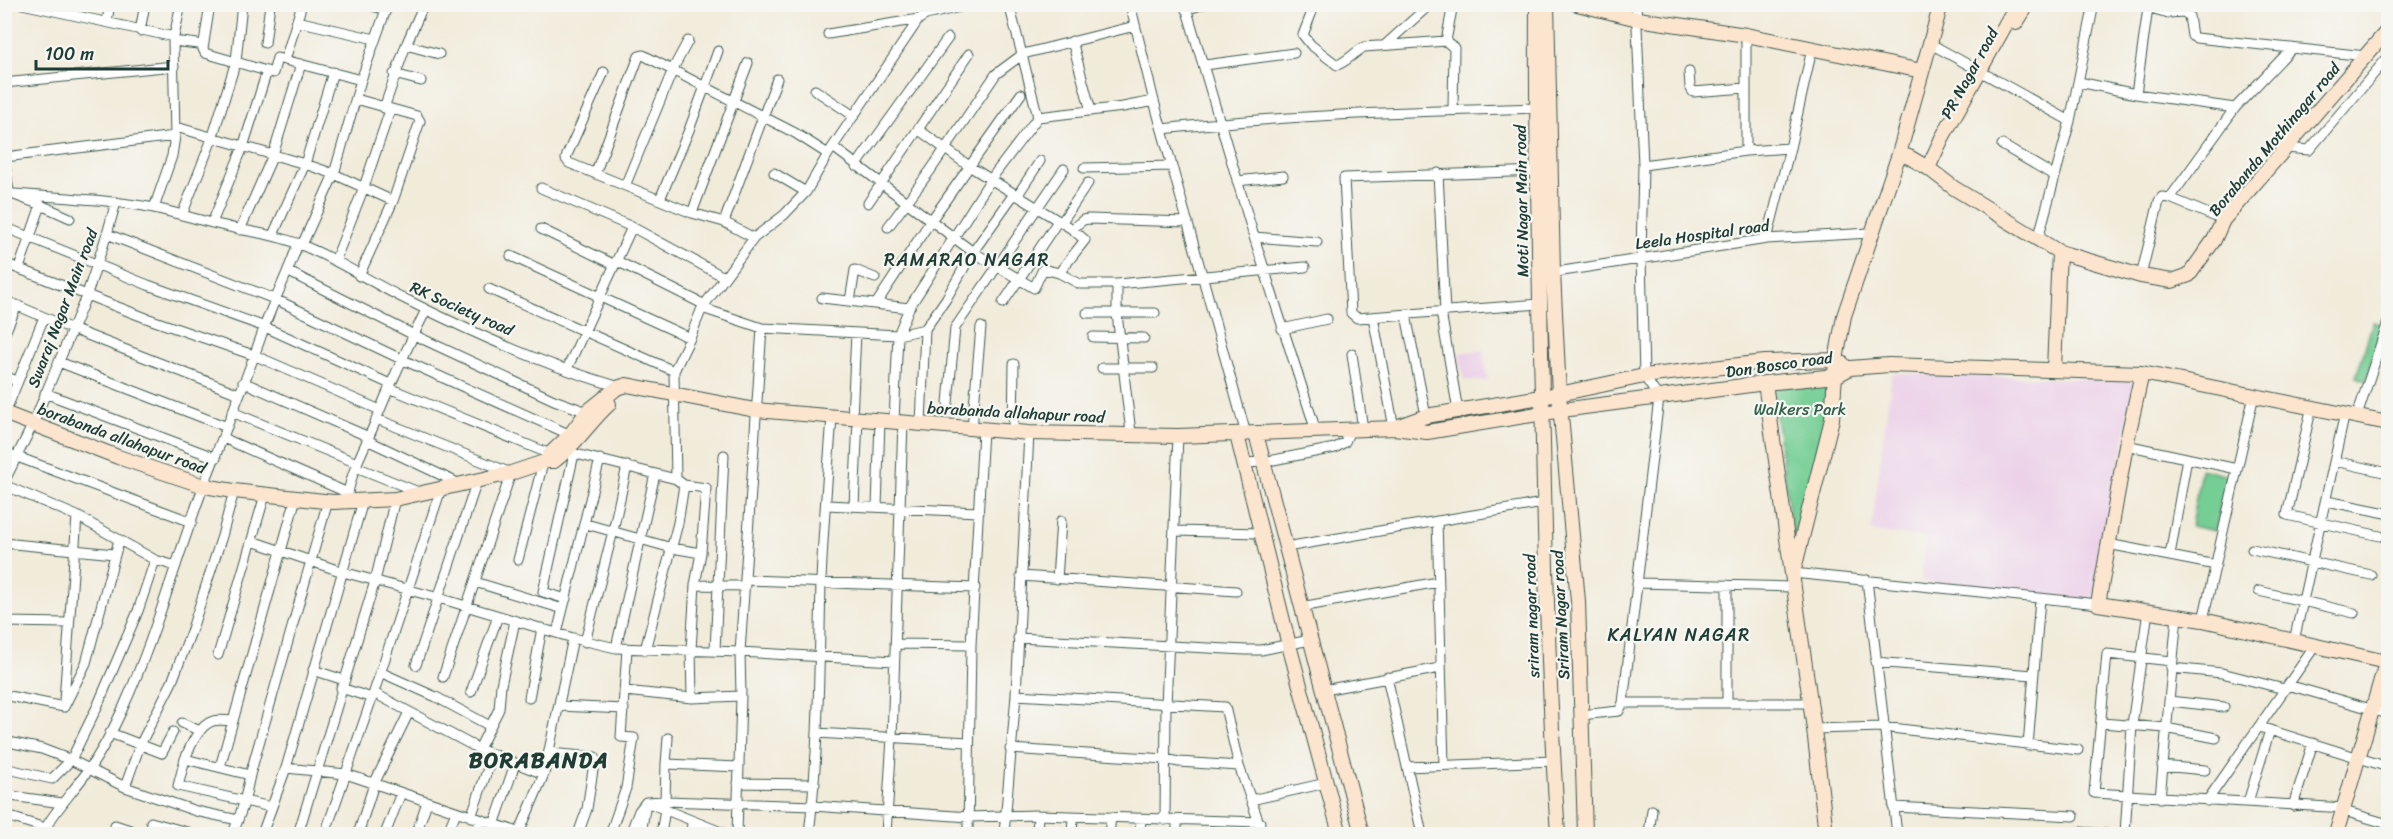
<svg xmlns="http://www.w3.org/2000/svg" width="2393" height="839" font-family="Sriracha,sans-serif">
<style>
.built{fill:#ecd1e9}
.green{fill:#75ce94;stroke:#4a8664;stroke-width:1.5}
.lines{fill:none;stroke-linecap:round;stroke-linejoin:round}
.street-casing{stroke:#3e574d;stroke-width:11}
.secondary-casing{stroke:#3e574d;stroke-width:16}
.street{stroke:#fff;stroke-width:9}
.secondary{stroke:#fce5cf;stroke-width:14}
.labels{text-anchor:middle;stroke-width:4.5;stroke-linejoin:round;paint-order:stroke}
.street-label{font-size:16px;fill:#1f3d34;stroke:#f6f6f2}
.park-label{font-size:16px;fill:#34614c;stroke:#f6f6f2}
.neighbourhood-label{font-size:18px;letter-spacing:1.5px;fill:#1f3d34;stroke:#f6f6f2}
.district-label{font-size:22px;font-weight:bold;letter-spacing:1.5px;fill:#1f3d34;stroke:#f6f6f2}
</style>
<rect width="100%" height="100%" fill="#f6f6f2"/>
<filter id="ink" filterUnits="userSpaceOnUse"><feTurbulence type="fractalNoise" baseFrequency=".0167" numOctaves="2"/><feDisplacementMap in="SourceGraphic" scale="12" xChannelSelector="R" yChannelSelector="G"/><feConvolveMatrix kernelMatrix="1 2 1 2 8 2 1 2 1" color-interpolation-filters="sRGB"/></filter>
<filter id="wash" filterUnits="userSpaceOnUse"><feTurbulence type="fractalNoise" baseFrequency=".008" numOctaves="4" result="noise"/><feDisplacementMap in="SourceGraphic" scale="24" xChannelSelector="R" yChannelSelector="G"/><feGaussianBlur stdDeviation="1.35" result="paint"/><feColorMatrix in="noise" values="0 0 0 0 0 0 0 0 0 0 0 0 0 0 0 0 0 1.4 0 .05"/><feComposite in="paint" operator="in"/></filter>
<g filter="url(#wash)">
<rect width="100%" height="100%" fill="#f1ebda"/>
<path class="built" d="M1483 350 1488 381 1464 380 1459 353Z
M1892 373 2135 381 2094 601 1921 581 1925 537 1871 532Z"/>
<path class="green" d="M2373 322 2383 325 2366 381 2356 377Z
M1830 382 1825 422 1794 547 1772 387Z
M2201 469 2228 476 2215 531 2191 526Z"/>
</g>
<g filter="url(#ink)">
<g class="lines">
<g class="street-casing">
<path id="street" d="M22 4 174 37
M210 4 203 49 205 53 273 73 277 58 361 80
M366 4 386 10
M1009 4 1038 117
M1130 4 1154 101 1246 434
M1185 4 1254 237 1316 431
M1315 4 1303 35 1311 45 1337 65C1345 63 1355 52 1364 47L1446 41 1454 48 1453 109
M1636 4 1643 165 1641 258 1644 376 1659 398 1623 703H1809
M2136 4 2168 13 2184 12 2189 16 2192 36 2196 38 2366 56
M1186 10 1203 4
M107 21 110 4
M297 21 375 39
M140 31 145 4
M828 34 919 19 926 15 973 4
M173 41 198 44
M1072 41 1091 111
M1446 41 1453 4
M265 43 270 4
M1929 43 2070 121
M406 45 439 54
M1385 45 1425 9
M285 60 302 4
M1205 65 1294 53
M604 72 567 155 566 159 569 163 692 213 724 222 754 238
M1689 72 1690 87 1693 92 1746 88
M394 74 421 81
M2079 82 2136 94 2235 108
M4 83 174 66
M815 90 854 116
M2136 94 2148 8
M356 99 417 116 420 121 393 201 359 276
M384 108 406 45 424 4
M176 127 305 164 334 174 393 201
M1162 129C1288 115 1414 111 1540 108
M919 130 969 166 1072 229 1085 240 1059 273 1080 284H1117L1305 267
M2002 145 2055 176
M833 147 973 252 1034 288 1043 269 1059 273
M1790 148 1812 49
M2286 148 2309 150 2388 57
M1746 151 1790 148 1767 239
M4 156 9 192
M5 157 175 136
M1643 165 1746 151V35
M856 166 948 38
M1084 168 1173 166
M1538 171 1344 178 1351 313 1357 318 1540 304
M774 173 806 192
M1438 173 1445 312
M595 174 639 56 643 55 795 133 828 154
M1237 181 1283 176
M625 186 674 67 688 41
M541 188 632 227 724 277
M4 191 41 205 19 268
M14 194C60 198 108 199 154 208 178 213 201 221 225 226 249 232 273 234 296 243 332 256 367 280 401 297 470 332 545 366 620 387
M1017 196 1040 161
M660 199 689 130 718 51
M868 203 969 54
M41 205 70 218
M154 208 172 156 175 136 173 41 181 4
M692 213 748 63
M182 215 212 139 236 61 242 4
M2223 220 2170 198 2235 108 2292 48
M724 222 777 79
M212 223 243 147 267 71
M1061 223 1088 183
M4 227 148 285 265 327 390 384
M888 227 930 171 996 74 1023 54 1135 26
M541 229 615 265 617 261 703 304 702 308 762 328 898 335 925 329 946 299 973 252 1014 194
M1072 229 1083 220 1088 219 1188 222
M240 230 273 155 301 64
M107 234 277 300 401 359 573 436
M273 235 305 164 333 72
M1254 237 1317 242
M2038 239 2070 121 2094 4
M302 245 334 174 361 80 388 4
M511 256 690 338
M335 261 364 187 390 110
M4 263 146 318 256 356 380 410
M289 272 414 335 554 400 587 412
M1550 273 1767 239 1870 233
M2141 276 2159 201 2162 197 2170 198
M1117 284V314L1131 433
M489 289 674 371
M822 298 909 308
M4 300 72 329 239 394
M850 301 855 270 875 278
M1003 303 1058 221
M876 304 930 222 1021 94
M1441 312 1458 411
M1087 313H1155
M1406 315 1426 416
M1373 317 1394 428
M1282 329 1327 319
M4 335 17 305
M1093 337 1144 338
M1352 354 1363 429
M59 362 227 427
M1102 368H1153
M567 369 632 227
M4 376 17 381
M243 382 369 437
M389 388 550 454
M45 393 216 458
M948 403 955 328 1064 169
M2312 406 2287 515 2380 536
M232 412 357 463
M5 413 44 317
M2357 416 2388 322
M852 418 856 333
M377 419 511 473 443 677
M894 421 898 335 909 308 991 179 1038 117 1123 107 1154 101
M921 424 925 329
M972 429 981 327
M1013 431 1014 364
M223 438 348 493
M367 440 460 484
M2126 445 2237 469
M4 452 192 522
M568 452 676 479
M2335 461 2388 473
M1244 463 1263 462 1335 448 1345 442 1350 430
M356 467 421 493
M4 482 33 424 87 294 107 234 116 202
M4 485 77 516 155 560 176 566
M684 485 706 488 701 553 695 585 691 650 692 698
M2327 501 2386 513
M347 502C349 473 366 446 376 420 391 382 408 346 426 310
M826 505 978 512
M854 506 858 419
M877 507 880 421
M1437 521 1444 765
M586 524 672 548 701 553
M1174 531 1261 533
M252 541 343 572 439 598 573 638 616 648 740 652 894 661
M4 543 114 554
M2108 544 2216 565
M1286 547 1543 503
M2252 549 2371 575
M2170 555 2187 458
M518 560 543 463
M1793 573 2098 604
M1021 576 1236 591
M1057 579 1061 521
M746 580 975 588
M1867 580 1897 834
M475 582 563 609
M1638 583 1793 587
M695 585 745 586
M1727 585V702
M2259 591 2354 613
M566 599 543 592 574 454
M1301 607 1438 582
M2203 620 2254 395
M4 622 69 623
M557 633 600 459
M1018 638 1246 650H1261L1310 640
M2294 641 2345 413
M585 642 613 531 627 466
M895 644 971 645
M616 648 655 474
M645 650 678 523 684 485 676 479 674 371 690 338 702 308 754 238 784 215 806 192 828 154 919 19
M715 651 724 455
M218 655 265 495
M2172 661 2107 654 2094 793 2345 808
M1875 662 2033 675
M416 665 477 481
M2171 668 2222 673 2284 689
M313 670 344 680
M380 672 436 697 490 726
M1387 677 1422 834
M2288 685 2388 714
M341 688 372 698
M1324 690 1440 668
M625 691 692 698 741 696
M471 692 498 616
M374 693 479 749 544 774
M4 695 64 707 86 663 119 540
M1016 695 1225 707 1239 766 1263 834
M529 698 542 628
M64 701 77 516
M2169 701 2224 707
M559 706 624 709
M1581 715 1619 711 1623 703
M182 723 200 731
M2101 723 2166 728 2216 738
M2260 727 2388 767
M1814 729 1883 727 2078 750
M110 733 162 753 173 732
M817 733 968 742
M4 741 42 749 71 760 125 787 196 811 238 820
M2028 746 2040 599
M479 749 499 709 501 685 515 621
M1010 749 1165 759 1179 762 1239 766
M549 753 595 757 587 809 578 834
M185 759C190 747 199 725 213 721 219 719 227 721 233 721
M666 764 668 738
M2162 766 2205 770
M220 767 296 498
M1407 767 1553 761
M4 768 52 779 71 760 97 707 138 611 155 560
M286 768 346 774 524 834
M250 775 185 759 178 786 271 807
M738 783 815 784
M125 787 140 745 172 682 192 629 222 536 234 491
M4 795 62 803
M2160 798 2177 616
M1251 800 1326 783
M665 801 666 764 739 767
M2207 801 2315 646
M2248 802 2270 730
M2293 806 2313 743
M1893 807 2074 816
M2344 811 2388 824
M4 815 45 828
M471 817 493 754
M1165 820 1166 705 1178 436
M151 822 194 834
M115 825 142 834
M494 825 515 764
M2080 832 2107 834
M519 833 544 774 573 638
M42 834C54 811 72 793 87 772 101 753 113 730 123 708 156 636 176 559 204 485 224 433 246 381 264 328 274 299 289 272 298 243
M74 834 76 832
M233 834 244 803 250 775 328 501
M262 834 286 768 363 501
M298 834 375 581 395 499
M325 834 372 698 441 489
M358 834 374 784 409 712
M385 834 401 793
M416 834 427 802
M447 834 456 812
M475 834 481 820
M610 834 626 788 634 738 621 737 627 649
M630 834 639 811 646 802 665 801 813 806 969 817 1038 815 1260 822
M641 834 646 802 726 834
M661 834 665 809
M691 834 692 822
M737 834 741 696 740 652 762 328
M809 834C819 750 819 666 821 582 823 527 828 472 832 417
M886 834 892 738 903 422
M968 834 971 645 983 430
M1004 834 1016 695 1029 433
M1037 834 1038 815
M1072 834 1073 817
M1109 834 1111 817
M1140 834 1141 819
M1177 834V820
M1649 834 1652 810
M2125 834 2132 725 2148 611"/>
</g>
<g class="secondary-casing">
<path id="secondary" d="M1537 4C1536 135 1539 265 1542 395 1545 541 1548 688 1558 834
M1547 4 1553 272 1559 394 1578 601 1585 834
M1577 4 1638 19 1746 35 1922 71
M2016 23 2028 4
M1899 154 1909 157 1928 168 1954 188 2059 252 2141 276 2172 281 2189 275 2214 240 2223 220 2388 30
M1928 168 1942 138 2017 4
M2054 369 2059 252
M2142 373 2126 445 2098 604 2203 620 2386 662
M1765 383 1814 729 1826 834
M4 413 118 457 204 486 234 491 333 502 395 499 511 473 547 461H554C577 444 589 422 609 404
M1396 427 1426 416 1559 394 1644 376 1765 362 1836 360 1843 364
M1256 434 1362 834
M1237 435 1289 645 1340 834
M547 461 550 454 570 435 587 412 617 388 627 385 755 410 1029 433 1178 436 1394 428 1427 432 1562 410 1765 383 1836 376 1850 368 1889 365 2142 373 2388 423
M1793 573 1832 419 1836 360 1844 316 1899 154 1941 4
M2336 834 2388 656"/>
</g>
<use href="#street" class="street"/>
<use href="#secondary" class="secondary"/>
</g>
</g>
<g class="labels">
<g class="street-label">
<text transform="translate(1969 73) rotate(-61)" y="6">PR Nagar road</text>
<text transform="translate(2274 139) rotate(-50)" y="6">Borabanda Mothinagar road</text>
<text transform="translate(1521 201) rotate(-91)" y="6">Moti Nagar Main road</text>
<text transform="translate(1702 234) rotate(-8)" y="6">Leela Hospital road</text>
<text transform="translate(62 308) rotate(-69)" y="6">Swaraj Nagar Main road</text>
<text transform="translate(462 308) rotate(24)" y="6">RK Society road</text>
<text transform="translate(1779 364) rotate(-8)" y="6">Don Bosco road</text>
<text transform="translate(1016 412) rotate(3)" y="6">borabanda allahapur road</text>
<text transform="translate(122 438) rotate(20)" y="6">borabanda allahapur road</text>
<text transform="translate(1560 615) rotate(-93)" y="6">Sriram Nagar road</text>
<text transform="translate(1531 616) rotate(-92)" y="6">sriram nagar road</text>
</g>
<g class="park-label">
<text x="1800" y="415">Walkers Park</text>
</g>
<g class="neighbourhood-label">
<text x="967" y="266">RAMARAO NAGAR</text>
<text x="1679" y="641">KALYAN NAGAR</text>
</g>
<g class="district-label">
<text x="539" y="768">BORABANDA</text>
</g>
</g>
<rect width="2393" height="839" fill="none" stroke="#f6f6f2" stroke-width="24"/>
<path d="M36 60v9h132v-9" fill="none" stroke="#1f3d34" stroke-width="3"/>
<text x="45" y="60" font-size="18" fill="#1f3d34" stroke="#f6f6f2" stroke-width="4.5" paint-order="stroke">100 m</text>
</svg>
